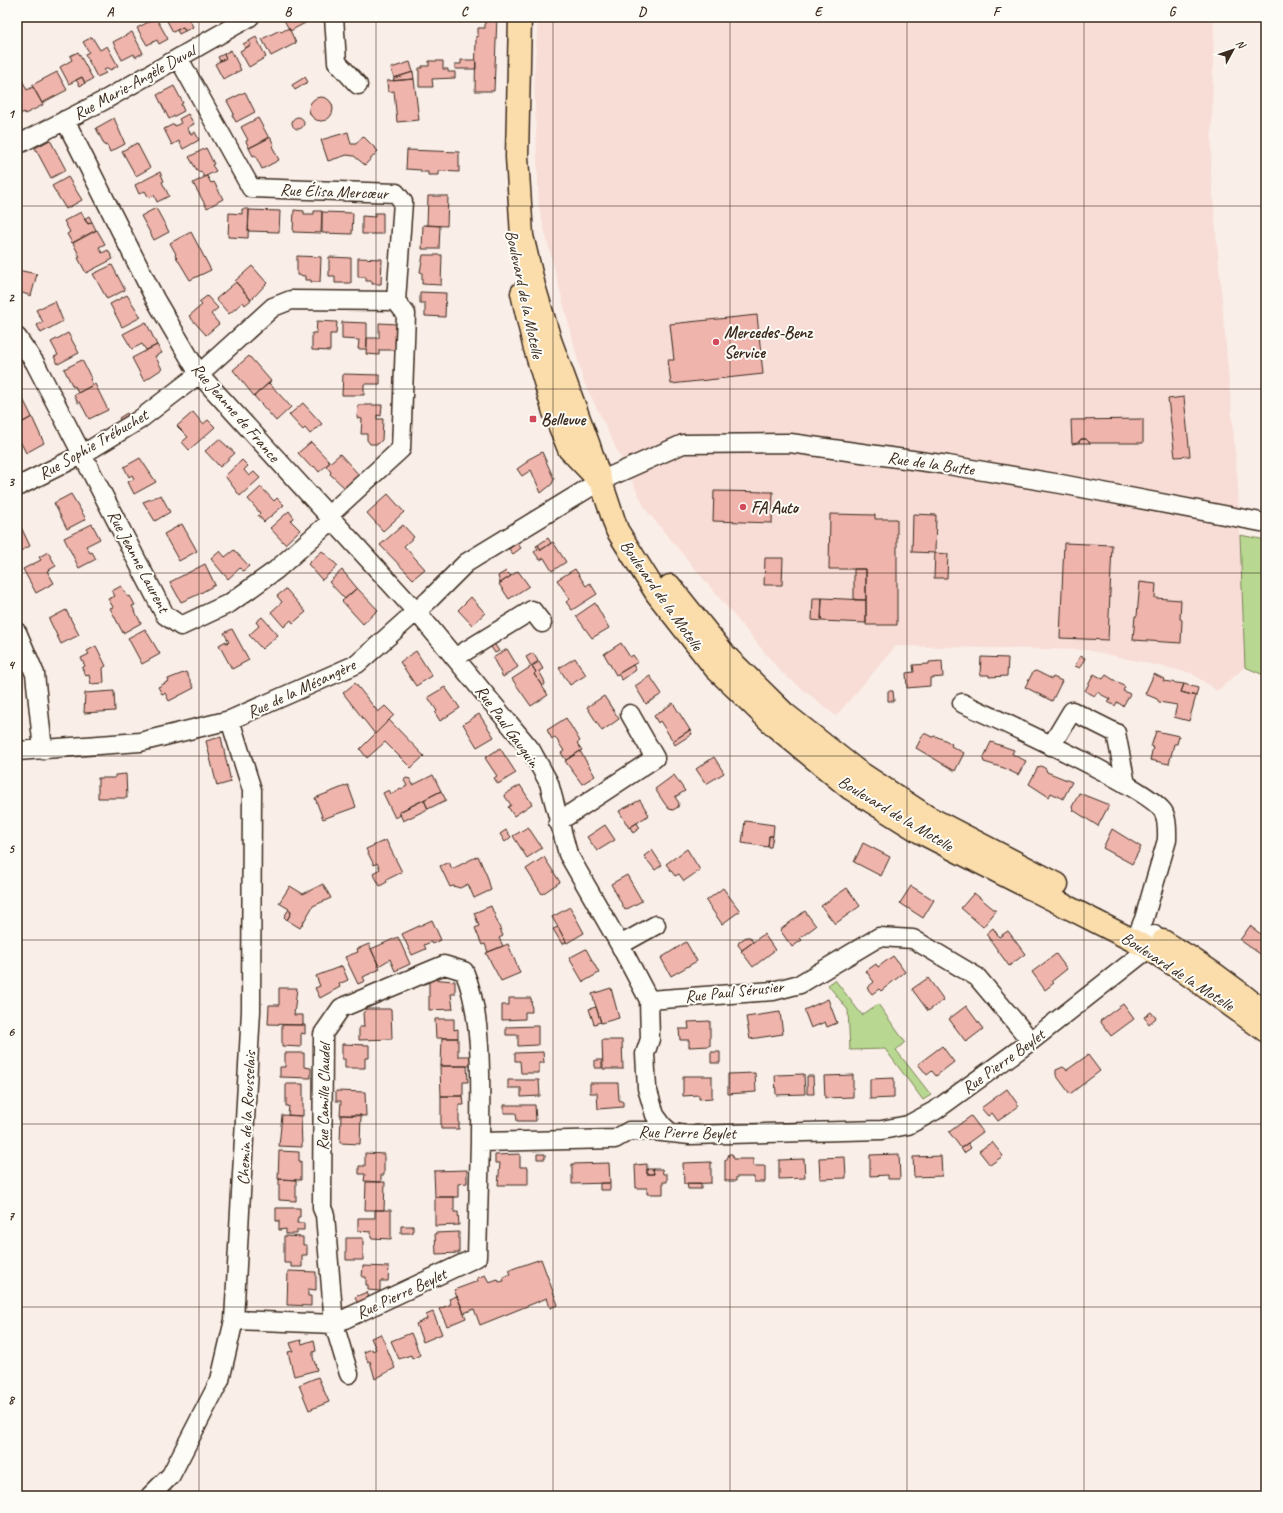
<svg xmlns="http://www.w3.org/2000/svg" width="1283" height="1513" font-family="Caveat,sans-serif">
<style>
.built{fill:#f7ddd6}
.green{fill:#b8d891;stroke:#7a8158}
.building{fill:#efb4ac;stroke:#3b2a1e}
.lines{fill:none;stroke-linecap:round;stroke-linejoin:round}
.minor-casing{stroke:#3b2a1e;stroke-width:21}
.major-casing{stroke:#3b2a1e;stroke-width:25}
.minor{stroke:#fdfcf7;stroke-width:18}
.major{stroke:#faddab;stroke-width:22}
.grid{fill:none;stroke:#3b2a1e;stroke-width:1;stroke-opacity:0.55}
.poi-dot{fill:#d1495b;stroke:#fdfcf7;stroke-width:1.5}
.labels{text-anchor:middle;stroke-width:4;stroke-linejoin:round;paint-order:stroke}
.street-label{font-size:17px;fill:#3b2a1e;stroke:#fdfcf7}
.poi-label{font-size:17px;font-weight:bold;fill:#3b2a1e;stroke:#fdfcf7;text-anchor:start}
.neatline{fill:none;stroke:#3b2a1e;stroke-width:1.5}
.grid-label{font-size:13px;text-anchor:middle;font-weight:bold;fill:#3b2a1e}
</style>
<rect width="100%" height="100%" fill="#faeee8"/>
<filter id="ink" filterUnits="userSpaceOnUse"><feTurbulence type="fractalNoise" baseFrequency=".025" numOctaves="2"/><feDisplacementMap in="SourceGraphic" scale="8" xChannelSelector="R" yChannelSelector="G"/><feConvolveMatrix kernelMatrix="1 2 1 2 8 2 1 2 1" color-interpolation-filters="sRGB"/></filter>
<g filter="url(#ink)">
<path class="built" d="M538 17H1214L1211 173 1238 485 1245 667 1217 691 1191 673 1087 650 896 646 836 716 781 672 646 510 583 380 539 209 534 78Z"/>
<path class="green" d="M1240 535 1266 540V676L1245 667Z
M835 980 862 1015 878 1004 905 1042 896 1050 931 1095 923 1100 885 1049 850 1050 848 1010 828 985Z"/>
<path class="building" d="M165 17H188L193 27 185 31 183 27 173 32Z
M291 17H304L307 22 290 31 284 20Z
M485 17H497L494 91H475L476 36 478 37V28H485Z
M156 18 168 39 159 44 157 40 147 45 137 28Z
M183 27 185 31 179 34 177 30Z
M289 28 296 43 271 56 262 39 280 30 281 32Z
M132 32 143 53 135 57 134 54 122 60 113 42Z
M92 37 100 50 107 46 118 66 110 70 108 68 104 70 106 73 97 77 85 54 89 52 83 42Z
M256 37 266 57 249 67 240 51 251 45 249 41Z
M249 41 251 45 245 48 243 44Z
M231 50 241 70 223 79 215 64 226 58 224 54Z
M78 52 93 79 85 83 82 77 69 84 60 67 72 60 70 56Z
M224 54 226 58 220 61 218 57Z
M461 60H476V69H455V64H461Z
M429 61H443V69H448V72H455V78L432 79 433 87H419V68H422V66H429Z
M410 62 413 72 394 78 391 68Z
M57 72 67 90 42 103 32 85Z
M413 72 414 79 393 81 394 78Z
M82 77 85 83 80 86 76 80Z
M305 77 308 82 295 90 292 85Z
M21 78 27 90 33 87 43 105 25 114 24 112 17 116V80Z
M414 79 419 120 397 122 394 91 388 92 387 81Z
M174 86 183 103 181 104 184 111 169 119 157 95Z
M245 92 255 112 236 122 232 115 234 114 227 101Z
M309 109a12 12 0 1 1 24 0a12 12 0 1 1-24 0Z
M188 114 194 124 187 128 191 134 195 132 199 140 183 149 179 141 172 145 164 129 174 124 175 126 181 123 179 119Z
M292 123a6 6 0 1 1 12 0a6 6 0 1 1-12 0Z
M114 118 125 144 110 152 107 145 105 146 96 128Z
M258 118 269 138 249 148 246 141 248 140 241 127Z
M348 132 351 144H356L363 136 378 151 365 165 354 156 347 155 328 161 321 140Z
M270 137 274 145 272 146 279 160 262 169 255 155 253 156 249 148Z
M50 140 66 170 51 178 35 148Z
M137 143 150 168 136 176 122 151Z
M206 148 214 164 212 165 216 171 204 177 201 171 198 172 189 157Z
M407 150 459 152V172L439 171V175H428V172H421V170L406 169Z
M160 172 164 181 162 182 169 196 157 202 154 195 149 198 145 191 139 194 135 185Z
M207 176 211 183 214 182 223 199 207 208 193 183Z
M68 177 82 200 66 209 52 186Z
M428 196H448L447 226 427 225Z
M156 208 169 232 154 240 141 216Z
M242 209H249L248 238 228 237 229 213 242 214Z
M249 210 280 211 279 232 248 231Z
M294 210 304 211V214H314V211H322L321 233 293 232Z
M81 212 88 224 92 222 96 230 72 243 67 234 70 232 64 221Z
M322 212 353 213 352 234 322 233Z
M375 213H383V234H362V216L375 217Z
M89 216 92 222 88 224 84 219Z
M423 225 440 226 439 249H422Z
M97 230 105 244 99 247 102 253 108 250 113 259 86 273 78 258 80 257 73 243Z
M191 232 211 270 190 280 175 255 176 254 170 243Z
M423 255H442L441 285 422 284V273L420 272Z
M297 256 321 257 320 282H311V280H305V276L297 275Z
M329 257 351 258V283H335V276H329Z
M358 258 382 259 381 284H372V281H366V277H358Z
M112 265 125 290 107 299 93 274Z
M252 266 267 283 251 300 235 281Z
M17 270 37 274 31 296 17 291Z
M236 282 251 300 245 305 243 302 229 314 216 299Z
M420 292 446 293 445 317 425 316V303H420Z
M127 295 141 317 122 327 110 304Z
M207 296 218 308 211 314 219 324 206 335 189 316 202 305 199 302Z
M55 301 63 321 41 333 37 325 43 322 36 310Z
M757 315 763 374 671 384 668 360H674L670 324Z
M317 321 337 322 336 334H330V351L312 350V333H316Z
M146 322 157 345 146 350 142 344 132 349 123 334Z
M342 322 367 323V349H358L359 340 342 339Z
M379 323 398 324 397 350H379V355L366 354 367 338H379Z
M68 333 79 353 58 364 54 357 58 355 51 342Z
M157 345 162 353 155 356 162 369 144 381 132 358Z
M249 356 271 381 254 396 233 370Z
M82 360 91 378 90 379 93 385 78 393 75 386 73 387 64 369Z
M343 374 380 375V384H364V395H342Z
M269 383 291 407 276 421 254 396Z
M95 384 108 410 89 419 80 402 78 403 74 395Z
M21 395 32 417 18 425 17 397Z
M1184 397 1190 456 1175 457 1168 399Z
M303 403 322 424 310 434 305 428 303 430 289 415Z
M358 405H382L381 416 377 415V419H383L382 440 378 444H370L367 440V434H361L362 419 357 418Z
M193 412 203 424 208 420 215 427 189 450 182 442 188 437 177 426Z
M127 413 130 418 122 423 119 418Z
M32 417 44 443 26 453 17 435V425Z
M1143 419V443H1090L1086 439H1081L1078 443 1072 444 1071 420Z
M219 439 235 453 220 467 205 451Z
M1081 439H1086L1090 443H1078Z
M311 442 330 462 319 472 314 466 312 468 298 453Z
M542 452 554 479 552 484 541 493 531 470 522 476 517 469 527 462V460Z
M340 454 360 476 346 489 330 474 331 472 326 466Z
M140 458 156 482 134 494 128 482 134 479 132 475 129 477 124 467Z
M242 460 248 466 244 470 249 476 254 472 260 478 240 496 225 476Z
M261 487 274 501 277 498 284 505 264 522 258 515 260 513 248 499Z
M714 491 773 492 772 523 713 521Z
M71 494 86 519 67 529 54 503Z
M388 494 404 512 383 531 367 513Z
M161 495 170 512 155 521 143 502Z
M289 511 294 518 291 521 300 530 285 544 270 528Z
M830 514 875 515V519H897V625H866V569H829Z
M913 514 936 515 935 553 912 552Z
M92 524 100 539 86 546 90 553 92 552 96 559 79 568 64 538Z
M182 524 197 551 179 561 164 534Z
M20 525 30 546 17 553V527Z
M403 525 414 537 404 546 425 569 413 579 380 545Z
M548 538 551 543 541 550 538 545Z
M553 542 566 562 552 571 544 558 540 560 534 552 538 549 536 546 538 545 541 550Z
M517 543 521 548 513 554 509 549Z
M1064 543 1112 545 1108 640 1060 638Z
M234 550 249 566 243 571 240 568 228 579 211 559 220 551 225 557Z
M322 551 338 566 322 580 308 564Z
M48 552 56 566 47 571 54 583 36 593 23 569 41 560 39 557Z
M935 553 948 554 947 578H934Z
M765 558H783L782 585H764Z
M205 564 215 585 195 596 181 602 170 582Z
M575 569 586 586 590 583 597 594 572 610 566 602 570 599 557 580Z
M854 569H866V600H854Z
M342 570 357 588 345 599 329 582Z
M506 571 511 576 500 583 498 576Z
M518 571 529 586 509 599 499 584Z
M1140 582 1156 584 1155 598 1181 600 1180 619 1182 620 1181 643 1133 640 1135 616H1137Z
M121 586 128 597 130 596 135 605 132 606 141 623 123 633 110 608 113 607 108 599 115 596 112 591Z
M357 588 378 610 363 624 342 601Z
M286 589 306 612 293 623 291 620 284 627 271 612 282 602 277 596Z
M471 597 485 613 472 625 458 610Z
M813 598H822L821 621 812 620Z
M822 598 866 600V623L821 621Z
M595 603 609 628 592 638 576 616Z
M66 610 79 635 61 644 49 619Z
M262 617 278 635 262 649 249 635 259 626 256 622Z
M145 629 160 654 142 664 128 638Z
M232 629 249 660 232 669 219 645 226 641V643L229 642 224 633Z
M493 642 499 651 495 653 489 644Z
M621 643 630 657 633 655 638 662 616 675 604 654Z
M96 646 106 666 103 668 104 683 91 684 89 675 86 676 82 668 85 666 81 658 89 654 87 651Z
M507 649 518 667 503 677 493 658Z
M416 651 432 676 416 686 400 662Z
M533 653 538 661 531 666 526 657Z
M1080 656 1085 658 1080 668 1075 666Z
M981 657 1008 658 1007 676 989 677V675H980Z
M575 658 586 675 570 685 559 668Z
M942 661 943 677 930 678V686L907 688 906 673 914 672 913 665 929 664V662Z
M539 662 543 669 539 671 544 680 545 684 542 686 534 674 536 672 532 666Z
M633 665 636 670 622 680 618 674Z
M532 666 536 672 534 674 548 695 531 706 512 679Z
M1036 671 1052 679 1053 677 1062 681 1052 701 1025 687 1033 672Z
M186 672 194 688 169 701 165 693 162 694 158 687 169 681 168 679Z
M1094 674 1103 679 1106 675 1125 687 1123 691 1130 694 1123 706 1117 702 1115 706 1108 702 1110 699 1102 695 1097 692 1095 696 1085 691Z
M1154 674 1164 679 1163 681 1184 684 1181 692 1196 696 1189 721 1174 717 1177 705 1159 702 1157 699 1145 694Z
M650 676 662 694 646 704 635 686Z
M355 683 378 712 385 706 394 715 375 734 343 693Z
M1184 684 1198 688 1196 696 1181 692Z
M445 687 460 708 440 721 435 713 437 711 428 697Z
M114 691 115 711 84 713 85 693Z
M888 691H893L894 701H888Z
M604 696 619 719 602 731 587 707Z
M673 703 690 730 673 741 660 721 658 723 654 716Z
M479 714 494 737 477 747 463 724Z
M566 718 580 741 577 743 582 750 566 760 561 753 564 751 555 737 552 739 547 730Z
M389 720 424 756 411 768 385 742 367 758 360 749Z
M690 730 692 734 675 745 673 741Z
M1156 731 1179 736 1177 744H1174L1169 764 1150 760 1153 747H1151Z
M924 733 932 737 935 736 945 740 952 744 951 746 964 753 955 771 916 748Z
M221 737 231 782 217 786 206 741Z
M991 742 1014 750 1012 754 1026 761 1018 775 1004 768 984 762 983 759Z
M500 748 516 773 498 784 494 778 497 776 485 758Z
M580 751 595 776 582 784 565 761Z
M714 757 724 773 706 784 696 769Z
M1041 766 1046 769 1047 772 1072 782 1063 799 1051 793 1049 797 1029 784 1038 767Z
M126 774 127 798H98V778H115V775Z
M433 775 441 791 399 812 401 815 395 818 383 793 389 790 391 794 407 786 404 780 406 778 410 779 413 785Z
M674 775 685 791 675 797 679 803 678 807 673 810 669 809 665 804 655 789Z
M348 785 356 807 323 819 315 798Z
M520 785 532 804 514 816 508 807 511 805 504 795Z
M441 791 446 800 428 809 424 800Z
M1079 793 1109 805 1098 826 1073 810 1072 807Z
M424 800 428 809 403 821 399 812Z
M640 800 649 815 629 828 619 811Z
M745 821 774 825 773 836H769L768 847 742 843Z
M637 823 640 828 633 833 630 827Z
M605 825 615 840 597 851 587 837Z
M528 827 542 848 527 858 513 836Z
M1112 829 1141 847 1132 864 1103 848Z
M506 830 511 837 505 842 500 834Z
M769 836H773L771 847H768Z
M386 840 402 872 386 880 387 882 380 886 373 873 380 869 377 863 374 865 366 849Z
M863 843 890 857 881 876 854 862Z
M687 849 700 870 684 881 679 874 675 876 666 864Z
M652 850 662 865 655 870 644 856Z
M478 856 487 876 491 890 474 898 468 884 460 888 453 886 450 887 440 866 449 862 452 869Z
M544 857 560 882 542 894 526 869Z
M627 875 642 901 625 910 611 884Z
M323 884 331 898 313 906 300 928 287 920 291 913 289 909 279 903 290 886 303 894Z
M911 886 934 900 923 918 900 903Z
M723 888 740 911 722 924 706 901Z
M847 888 860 906 835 924 821 906Z
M974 893 996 911 983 927 961 908Z
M491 906 503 936 499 938 503 946 488 952 485 944 482 945 475 928 479 926 474 913Z
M570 907 584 933 567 943 552 917Z
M289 909 291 913 287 920 284 917Z
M805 911 816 926 800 938 802 940 792 947 780 930Z
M432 920 441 940 432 944 431 942 424 945 426 949 412 955 402 934Z
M1250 926 1266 938V958L1240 940Z
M558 927 566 942 562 944 553 929Z
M993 928 999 937 1008 931 1025 954 1009 966 986 934Z
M764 934 775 950 753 967 741 951Z
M398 937 410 964 395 971 390 959 379 966 371 949Z
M746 937H750L753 942 742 950 738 945 739 942Z
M686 942 697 961 671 976 661 958Z
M369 944 380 969 363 977 365 981 358 984 345 957 358 952 357 949Z
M508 944 520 973 501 981 486 953Z
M586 949 599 973 583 982 569 958Z
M1056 954 1067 969 1052 981 1054 983 1045 990 1032 972Z
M893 956 905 972 881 991 879 989 872 994 867 988 874 982 866 971 876 964 878 967Z
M342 966 348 980 339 984 340 987 320 998 315 988 320 986 316 976Z
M928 978 944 1000 928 1011 912 989Z
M429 979 455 981V994H451L453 1009 429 1010Z
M279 988H297L294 1015H303V1025L268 1024 269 1005H279Z
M611 988 619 1018 601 1023 592 994Z
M509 998H531L532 1012H525V1019L502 1020V1005H509Z
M828 999 837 1023 827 1027 825 1022 811 1028 804 1010Z
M1123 1004 1134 1019 1111 1036 1100 1021Z
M966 1006 983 1029 966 1042 949 1019Z
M596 1007 601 1022 594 1024 589 1009Z
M367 1009H391L392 1039 359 1040V1027H364L363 1013Z
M780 1012 783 1034 750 1039 746 1017Z
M1151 1012 1156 1018 1149 1024 1144 1017Z
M435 1019H454V1030L458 1029V1038H436Z
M710 1021V1046L689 1047V1040H680L679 1029H689L688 1022Z
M282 1025H305V1034L301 1033V1047L282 1046Z
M538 1026V1045L518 1046V1035H506V1027Z
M442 1038H458V1056H470L471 1066H441Z
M602 1040H622L623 1069H603Z
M342 1044 369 1045V1058H365V1068H345V1059H342Z
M942 1046 954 1062 936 1076 932 1071 927 1075 918 1064Z
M543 1052 544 1063H539V1073H521L520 1061H515V1053Z
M711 1052H720V1063H711Z
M285 1053H304V1067L311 1068V1078L280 1077V1067H285Z
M1088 1055 1100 1071 1070 1094 1056 1075V1070L1063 1067 1067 1070Z
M595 1060H602V1068H595Z
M440 1066H467L468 1082H463V1096H441Z
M755 1073 756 1092 728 1094V1074Z
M804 1074 805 1094 776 1095 775 1075Z
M853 1075V1097L825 1098 824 1076Z
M683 1076H712V1098L699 1099V1095L683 1096Z
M807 1076H813L814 1094H807Z
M894 1078V1098L870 1099V1079Z
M508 1080H539L540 1096 521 1097V1088H508Z
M590 1083H618L619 1100 623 1102V1107L598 1109 597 1093H590Z
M286 1084H303V1116L288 1115 289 1106H286Z
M1007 1089 1019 1106 998 1121 992 1113 988 1116 981 1108Z
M336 1091 365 1092 366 1116 340 1115 341 1101H336Z
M441 1096H463L464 1105H459V1129H441Z
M504 1105H535L536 1121H517L516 1113H504Z
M282 1115 301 1116 302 1147 279 1146Z
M341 1115H361L360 1144 340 1143Z
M971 1116 983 1132 961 1148 949 1132Z
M992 1142 1003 1156 990 1165 979 1151Z
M968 1143 971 1148 964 1153 961 1148Z
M279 1151 299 1152V1161H301V1180L278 1179Z
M365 1153 384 1154V1175H381V1182L364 1181 365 1174H359V1166H365Z
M520 1154V1167H528V1185H498L500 1163H495V1155Z
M537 1154H545V1159H537Z
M729 1154H732L734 1159H753V1166H765V1182H754V1177H736V1181H725V1160L727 1159Z
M899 1154 900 1179H888V1175L870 1176V1155Z
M941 1156 942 1176 914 1177 913 1157Z
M845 1157 846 1178 820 1179 819 1158Z
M804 1159 805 1178 779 1179V1160Z
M711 1162V1183L684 1184 683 1163Z
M609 1163 610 1183 572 1184V1164Z
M647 1164V1174H654L653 1169H662L663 1174H667V1182H663V1194H647V1188H636L635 1165Z
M647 1169H653L654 1174H647Z
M467 1170V1183L458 1184V1197H435L434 1171Z
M279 1179 296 1180V1201L279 1200Z
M366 1182H385L384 1210H365Z
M600 1183H610V1190H600Z
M687 1183H701V1189H688Z
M435 1197H454V1212H458L459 1225 435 1226Z
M276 1208H300V1217H298L297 1223H304V1230H297V1234H286V1229L279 1230V1221H276Z
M375 1210H391V1239L371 1238V1232L358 1231V1218H375Z
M401 1226H413V1233H401Z
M459 1232V1253L436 1254 435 1233Z
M284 1236 303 1237V1245H307V1255H302V1267H291V1263H284Z
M346 1238H363V1260H346Z
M541 1259 558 1305 550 1308 547 1298 480 1325 474 1309 464 1313 454 1290 478 1281 477 1278 485 1275 489 1282 498 1279 499 1282 504 1281 503 1277 511 1274 509 1270Z
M363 1266 389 1267 388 1281H380V1291L368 1290V1285H366V1277H362Z
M288 1271 316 1272V1290L308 1289V1296H311V1306L287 1305Z
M367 1292 370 1300 358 1305 355 1297Z
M457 1296 466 1318 447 1326 439 1309 451 1304 449 1299Z
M433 1312 442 1334 423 1342 416 1324 427 1319 426 1315Z
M411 1333 420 1355 412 1359 411 1355 399 1359 391 1341Z
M381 1334 395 1368 375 1379 370 1361 368 1362 364 1352 372 1349 373 1351 376 1349 371 1338Z
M301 1340 302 1344 314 1340 316 1351 313 1352V1357L317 1370 294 1376 288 1352 293 1351 290 1343Z
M318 1377 329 1402 309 1410 299 1385Z"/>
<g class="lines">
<g class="minor-casing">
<path id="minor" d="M334 17 337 62 358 85
M179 59 251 188 396 193 403 202 396 301 406 314 401 449 328 516
M65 120 155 299 199 374 422 618 531 750 549 783 568 854 620 945 649 1000 650 1039 645 1054 647 1088 655 1115 663 1126 671 1133
M17 145 103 101 250 17
M17 337 35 363 165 615 181 626 230 603 276 570 332 520
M17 487 83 454 139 420 199 374 273 307 291 300 396 301
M17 632 35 674 43 750
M456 657 532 610 542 623
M962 703C994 718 1154 790 1164 813 1168 822 1167 831 1167 840L1144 919 1135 941
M1051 746 1072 711 1116 733 1126 784
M17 751 140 742 230 720 357 664 429 600 466 563 600 481 683 444 790 443 948 465 1061 484 1266 523
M558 822 655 758 630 714
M620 945 656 925
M649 1000 773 991 800 984 879 937 913 939 977 977 1031 1041
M234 1320 334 1324 477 1257 480 1142 615 1139 629 1131H653L690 1135 882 1130 908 1125 936 1110 1031 1041 1143 953 1154 935
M349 1374 334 1324 325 1215 322 1208 323 1034 341 1008 444 965 464 971C484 1017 480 1091 480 1142
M150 1496 171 1475 220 1380 234 1320 251 1011 252 790 230 720"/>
</g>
<g class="major-casing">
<path id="major" d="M520 17 517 157 522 236 534 286 550 340 588 443 617 530 657 594 715 668 776 727 851 789 920 832 1146 947 1182 970 1266 1031
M522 293 534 345 554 412 569 449 597 478
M670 586 726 656 785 714 856 770 926 816 1057 884
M1163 941C1199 962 1233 986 1265 1013"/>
</g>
<use href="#minor" class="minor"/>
<use href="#major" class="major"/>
</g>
</g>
<path class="grid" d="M199 17V1496M376 17V1496M553 17V1496M730 17V1496M907 17V1496M1084 17V1496M17 206H1266M17 389H1266M17 573H1266M17 756H1266M17 940H1266M17 1124H1266M17 1307H1266"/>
<g class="poi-dot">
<circle cx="716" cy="342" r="4"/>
<rect x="529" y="415" width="8" height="8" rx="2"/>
<circle cx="743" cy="507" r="4"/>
</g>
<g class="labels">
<g class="street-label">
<text transform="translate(134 82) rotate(-29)" y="6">Rue Marie-Angèle Duval</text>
<text transform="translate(334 191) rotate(2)" y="6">Rue Élisa Mercœur</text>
<text transform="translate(525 294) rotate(78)" y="6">Boulevard de la Motelle</text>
<text transform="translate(236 412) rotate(49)" y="6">Rue Jeanne de France</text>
<text transform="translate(93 444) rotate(-30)" y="6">Rue Sophie Trébuchet</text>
<text transform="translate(931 463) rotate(8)" y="6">Rue de la Butte</text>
<text transform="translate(139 561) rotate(62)" y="6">Rue Jeanne Laurent</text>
<text transform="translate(662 595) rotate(55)" y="6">Boulevard de la Motelle</text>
<text transform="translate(301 688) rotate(-25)" y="6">Rue de la Mésangère</text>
<text transform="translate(508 726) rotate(54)" y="6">Rue Paul Gauguin</text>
<text transform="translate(896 813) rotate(31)" y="6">Boulevard de la Motelle</text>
<text transform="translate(1178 971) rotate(33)" y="6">Boulevard de la Motelle</text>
<text transform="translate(734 991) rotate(-6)" y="6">Rue Paul Sérusier</text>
<text transform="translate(1003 1061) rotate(-36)" y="6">Rue Pierre Beylet</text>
<text transform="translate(323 1097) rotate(-89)" y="6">Rue Camille Claudel</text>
<text transform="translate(246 1118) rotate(-87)" y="6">Chemin de la Rousselais</text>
<text transform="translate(687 1132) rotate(1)" y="6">Rue Pierre Beylet</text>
<text transform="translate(401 1293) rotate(-25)" y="6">Rue Pierre Beylet</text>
</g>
<g class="poi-label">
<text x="724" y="338">Mercedes-Benz<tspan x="724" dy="20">Service</tspan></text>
<text x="541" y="425">Bellevue</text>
<text x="751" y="513">FA Auto</text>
</g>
</g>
<rect width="1283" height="1513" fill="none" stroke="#fdfcf7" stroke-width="44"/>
<g transform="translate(1233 50) rotate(50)" stroke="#fdfcf7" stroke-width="3" paint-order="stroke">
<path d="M0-3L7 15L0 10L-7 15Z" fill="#3b2a1e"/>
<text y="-6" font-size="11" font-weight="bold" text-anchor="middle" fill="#3b2a1e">N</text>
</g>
<rect x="22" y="22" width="1239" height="1469" class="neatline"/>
<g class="grid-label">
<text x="110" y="16">A</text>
<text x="288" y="16">B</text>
<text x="464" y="16">C</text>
<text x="642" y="16">D</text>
<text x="818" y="16">E</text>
<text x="996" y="16">F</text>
<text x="1172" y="16">G</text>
<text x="11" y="118">1</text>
<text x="11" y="302">2</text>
<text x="11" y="486">3</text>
<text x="11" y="669">4</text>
<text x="11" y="853">5</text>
<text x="11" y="1036">6</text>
<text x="11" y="1220">7</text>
<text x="11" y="1404">8</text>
</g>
</svg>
